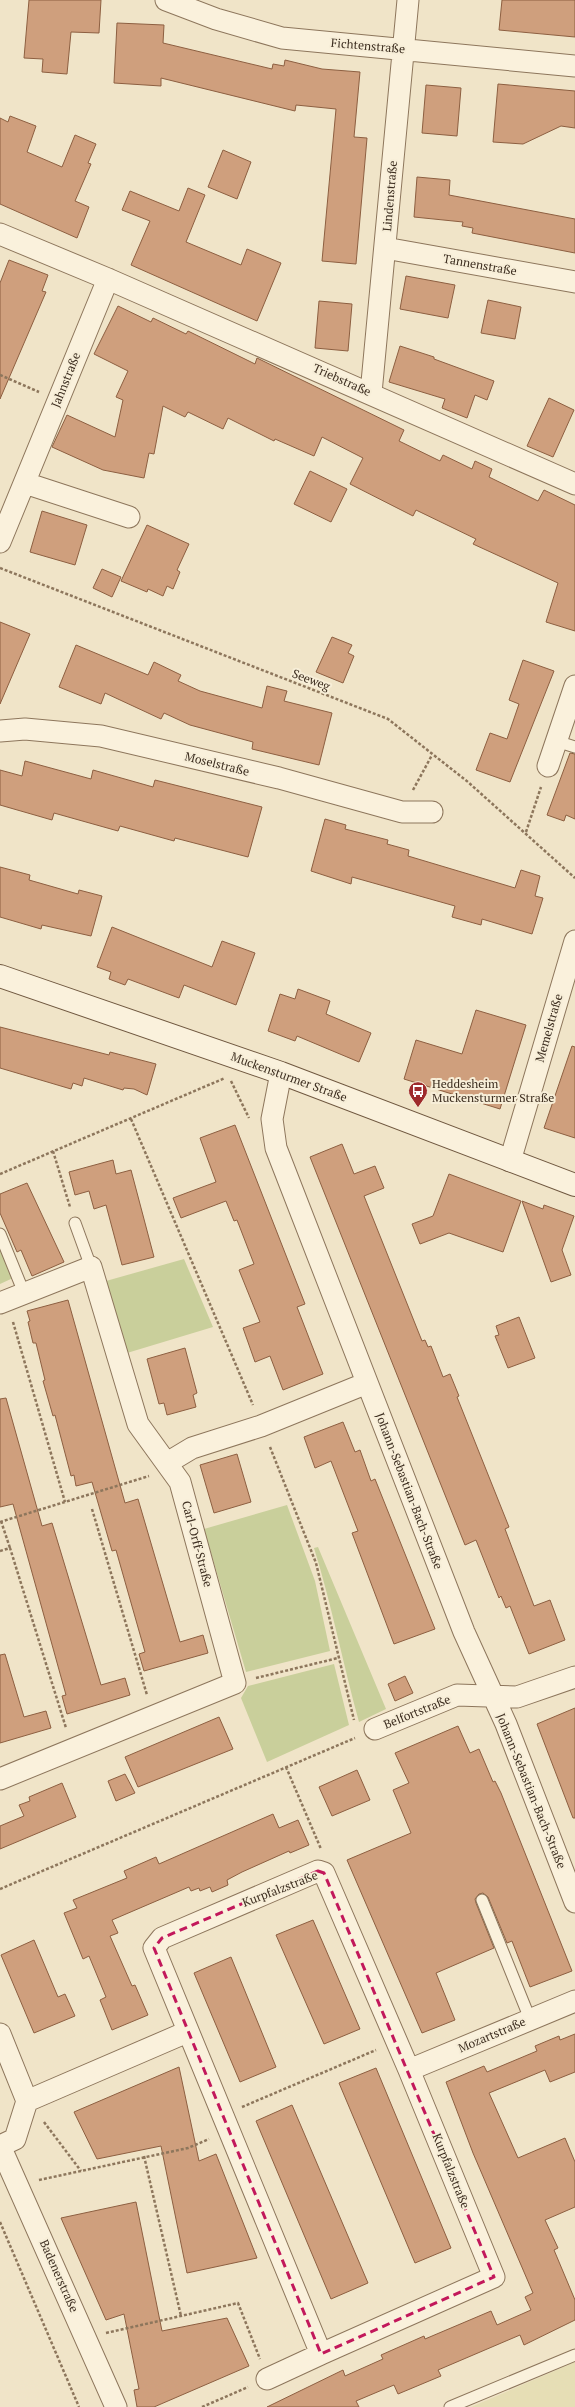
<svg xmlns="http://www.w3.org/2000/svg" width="575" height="2407" font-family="'PT Serif',serif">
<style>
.farmland{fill:#e6deb5}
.green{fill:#c9cf9b}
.building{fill:#cf9f7d;stroke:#8d5f41}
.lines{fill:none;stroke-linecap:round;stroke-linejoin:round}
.service-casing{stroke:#8d765c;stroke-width:13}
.minor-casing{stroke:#8d765c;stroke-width:23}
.secondary-casing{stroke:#6f573f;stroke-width:24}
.path{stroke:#8d765c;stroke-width:2.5;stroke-dasharray:3 2;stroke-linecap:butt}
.service{stroke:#faf1dc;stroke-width:11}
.minor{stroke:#faf1dc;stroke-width:21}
.secondary{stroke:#faf1dc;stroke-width:22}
.marked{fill:none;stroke:#c2185b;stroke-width:3;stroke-dasharray:8 5;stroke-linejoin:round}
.labels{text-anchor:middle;stroke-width:4;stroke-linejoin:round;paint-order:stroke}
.street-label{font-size:12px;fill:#3d2e20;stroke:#f7eed8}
.poi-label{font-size:12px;fill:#3d2e20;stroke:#f7eed8;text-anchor:start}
</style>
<rect width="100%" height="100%" fill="#f0e4c8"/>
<path class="farmland" d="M575 2362V2407H471Z"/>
<path class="green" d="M0 1249 13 1278 0 1284Z
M184 1259 213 1327 127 1353 106 1281Z
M287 1505 315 1581 330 1651 246 1672 204 1529Z
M318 1547 386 1709 359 1722C343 1664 332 1606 314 1548Z
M334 1664 349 1725 267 1762 241 1698 248 1686Z"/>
<path class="building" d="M29 0H101L99 33 71 32 67 74 42 72 43 59 24 58Z
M502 0H575V37L499 30Z
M117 23 164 25 163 43 272 69 273 64 284 66 285 60 322 69 360 72 354 137 367 138 356 264 322 261 336 109 296 105 295 111 161 78V86L114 83Z
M498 84 575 91V128L561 126 523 144 493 142Z
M426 85 461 88 457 136 422 133Z
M10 116 36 126 27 152 62 167 75 135 96 144 88 163 91 164 75 201 89 207 77 238 0 204V118L8 122Z
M223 150 251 162 237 199 208 187Z
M417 177 450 180 449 195 575 219V253L472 233 473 228 462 226 463 222 414 217Z
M188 188 205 195 186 242 241 265 247 249 281 263 257 321 131 265 150 221 122 210 130 191 179 211Z
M9 260 48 275 42 291 46 292 0 399V283Z
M406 276 455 285 448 318 400 309Z
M488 300 521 307 515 339 481 333Z
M319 301 352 304 348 351 315 348Z
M118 306 151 322 153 318 186 334 188 331 255 364 257 358 404 430 399 441 440 461 443 455 472 469 475 461 492 469 489 477 538 501 544 490 575 505V631L546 622 558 583 473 544 476 539 416 510 413 516 350 484 363 458 322 437 314 456 275 439 274 441 228 418 223 429 188 412 185 417 163 406 154 454 149 453 144 478 103 470 52 447 67 415 115 437 123 400 116 397 128 371 94 354Z
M400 346 434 357V359L494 381 487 400 475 395 467 418 442 408 445 399 389 382Z
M549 398 574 410 553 457 527 446Z
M310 471 347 489 331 522 294 504Z
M42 511 87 525 75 565 30 552Z
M147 525 189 544 177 570 180 572 173 589 167 586 163 596 148 589 147 592 121 581Z
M102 569 121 577 112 597 93 588Z
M0 622 30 634 0 704Z
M332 637 352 645 348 653 354 656 343 683 316 672Z
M76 645 148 675 154 662 181 675 178 681 200 691 262 708 267 686 287 691 284 701 332 713 319 765 252 749 253 742 190 725 164 713 161 719 105 693 101 704 59 687Z
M523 660 554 671 510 782 476 770 490 733 507 739 519 704 509 700Z
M570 753 575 754V819L566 815 564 821 547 815Z
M25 761 91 779 93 770 153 787 155 780 262 807 248 857 175 838 174 841 120 826 118 831 54 813 52 820 0 805V770L22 776Z
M325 819 346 825 345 829 388 840 387 844 409 850 408 856 515 888 521 870 540 876 535 896 543 898 532 934 482 919 481 925 452 917 455 906 352 877 351 884 311 871Z
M0 867 30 875 29 880 78 894 79 890 102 896 91 936 42 925 41 929 0 917Z
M112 927 212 967 222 941 255 953 236 1005 184 985 179 998 128 979 125 985 109 979 111 972 97 967Z
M298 989 330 1001 326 1014 371 1033 359 1062 297 1036 295 1041 268 1031 280 994 295 999Z
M476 1010 526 1025 500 1109 404 1079 416 1040 462 1054Z
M0 1027 109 1055 110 1052 156 1064 147 1095 134 1089 124 1088 123 1090 84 1078 82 1086 73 1083 71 1089 0 1068Z
M572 1046 575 1047V1138L544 1128Z
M235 1125 305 1304 297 1307 323 1374 283 1390 270 1356 255 1362 243 1328 260 1322 239 1270 254 1264 237 1220 234 1221 226 1201 181 1218 173 1198 216 1182 200 1138Z
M342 1144 354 1174 375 1166 384 1188 364 1196 422 1341 425 1340 428 1347 431 1346 443 1377 450 1374 459 1396 457 1397 509 1527 505 1529 534 1606 550 1600 565 1640 529 1654 510 1606 506 1608 501 1596 499 1598 476 1540 465 1545 310 1157Z
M113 1160 116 1174 131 1170 154 1257 122 1265 106 1205 94 1209 89 1191 75 1195 69 1172Z
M449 1174 521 1201 503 1252 449 1233 420 1244 412 1224 433 1216Z
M27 1183 64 1262 32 1276 21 1250 17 1252 0 1213V1194Z
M522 1201 543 1209 544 1205 574 1216 562 1250 571 1275 551 1282Z
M68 1300 125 1503 138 1499 180 1642 203 1635 208 1653 144 1671 139 1654 145 1652 116 1550 112 1551 92 1482 76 1486 74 1475 71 1476 55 1415 53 1416 43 1381 45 1380 36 1343H33L28 1322 30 1321 27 1311Z
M519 1317 535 1358 508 1368 495 1336 499 1335 496 1326Z
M185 1348 197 1393 193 1395 196 1407 167 1415 164 1403 159 1404 147 1359Z
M6 1398 42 1526 52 1523 101 1685 125 1678 130 1695 67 1714 62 1696 66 1695 13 1504 0 1507V1399Z
M343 1422 355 1452 360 1450 371 1481 375 1479 435 1629 394 1644 352 1533 358 1531 331 1461 315 1468 304 1437Z
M237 1454 251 1502 214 1513 200 1465Z
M5 1654 24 1717 46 1711 51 1728 0 1743V1655Z
M405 1676 413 1693 395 1701 388 1684Z
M575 1708V1818H573L537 1724Z
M219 1717 233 1749 138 1787 125 1757Z
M458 1726 470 1753 479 1749 493 1782 495 1781 501 1793 572 1971 530 1987 512 1941 507 1943 488 1897 483 1893 479 1894 475 1899 476 1903 494 1948 436 1973 455 2020 422 2033 347 1860 411 1833 393 1790 409 1783 395 1753Z
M357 1770 370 1800 332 1816 319 1787Z
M125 1774 135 1793 116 1801 108 1781Z
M62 1783 76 1817 0 1849V1826L24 1816 19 1805 30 1801 29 1797Z
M273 1814 279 1828 298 1820 309 1845 290 1853 289 1851 242 1872 227 1880 228 1885 212 1892 210 1887 200 1891 199 1888 191 1891 189 1887 112 1920 118 1933 110 1936 132 1986 135 1985 148 2015 112 2030 100 2000 106 1997 89 1956 83 1959 64 1913 77 1908 73 1900 127 1878 124 1871 156 1857 159 1864Z
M313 1920 360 2029 324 2044 276 1935Z
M34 1940 58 1997 65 1994 75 2016 34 2033 1 1955Z
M231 1957 276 2067 240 2082 194 1973Z
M575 2034V2072L550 2082 545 2070 489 2093 518 2158 565 2138 575 2162V2207L545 2220 558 2248 554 2250 575 2300V2320L524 2345 520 2335 438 2370 441 2376 398 2394 394 2385 356 2401 359 2407H267L343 2370 345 2376 383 2359 381 2355 424 2336 425 2339 491 2311 497 2325 531 2310 525 2297 533 2293 473 2153 446 2082 484 2066 487 2072 537 2051 535 2046 559 2036 560 2040Z
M179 2067 199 2161 216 2154 257 2258 187 2273 161 2146 97 2159 74 2112Z
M376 2068 451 2248 415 2263 339 2083Z
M292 2105 368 2283 331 2299 256 2121Z
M136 2202 162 2331 227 2318 249 2366 154 2407H137L134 2390 139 2389 124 2314 106 2320 61 2218Z"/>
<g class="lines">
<g class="service-casing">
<path id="service" d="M556 741 575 747
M75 1223 91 1267
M0 1234 24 1293
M482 1900 530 2019
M450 2407 575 2355"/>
</g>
<g class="minor-casing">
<path id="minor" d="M166 0 216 19 282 38 575 66
M0 234 108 279 575 484
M385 248 575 282
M371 393 408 0
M25 483 129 517
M0 542 108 279
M0 731 25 729 101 736 279 778 402 812H432
M548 766 575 686
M281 1073 272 1119 276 1148 464 1632 506 1724 575 1902
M510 1161 575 941
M0 1303 91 1267 138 1424 180 1482 235 1683 0 1779
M167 1463 192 1448 261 1426 367 1383
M375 1729 457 1695 517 1697 575 1677
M318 1871 324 1873 409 2070 494 2277 321 2354 154 1948 162 1938Z
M0 2034 27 2101 15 2139 0 2146
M409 2070 575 2001
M27 2101 187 2032
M0 2146 116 2407
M267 2379 321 2354"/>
</g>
<g class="secondary-casing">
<path id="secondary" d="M0 976 281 1073 575 1185"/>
</g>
<path class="path" d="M0 375 39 392
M0 568 388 719 468 782 575 878
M413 790 432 755
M526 832 541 787
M231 1081 249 1118
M131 1119 253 1405
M53 1151 70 1207
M0 1174 225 1078
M13 1322 65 1502
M270 1447 316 1563 354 1720
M92 1509 147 1695
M1 1521 10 1548
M0 1522 149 1476
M0 1551 10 1548 66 1728
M256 1678 338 1658
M286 1767 321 1849
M0 1889 355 1738
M242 2107 376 2050
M44 2122 81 2171
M144 2156 181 2316
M39 2180 188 2148 209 2139
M0 2222 79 2407
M106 2333 238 2303 260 2359
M202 2407 248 2387"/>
<use href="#service" class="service"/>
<use href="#minor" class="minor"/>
<use href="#secondary" class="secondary"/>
</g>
<path class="marked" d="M318 1871 324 1873 494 2277 321 2354 154 1948 162 1938Z"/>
<defs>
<g id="bus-pin" transform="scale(1)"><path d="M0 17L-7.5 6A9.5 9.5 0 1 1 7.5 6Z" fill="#9e2a2b" stroke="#f7eed8"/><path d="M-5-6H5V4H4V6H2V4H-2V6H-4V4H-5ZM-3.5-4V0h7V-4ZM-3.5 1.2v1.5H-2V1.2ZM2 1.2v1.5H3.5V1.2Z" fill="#fff"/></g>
</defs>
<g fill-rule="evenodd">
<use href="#bus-pin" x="418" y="1091"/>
</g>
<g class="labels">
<g class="street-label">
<text transform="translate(368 46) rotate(5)" y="4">Fichtenstraße</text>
<text transform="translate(390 196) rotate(-85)" y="4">Lindenstraße</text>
<text transform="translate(480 265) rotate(10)" y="4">Tannenstraße</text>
<text transform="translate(66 380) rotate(-68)" y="4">Jahnstraße</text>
<text transform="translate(342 380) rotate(24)" y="4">Triebstraße</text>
<text transform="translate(311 680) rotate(21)" y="4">Seeweg</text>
<text transform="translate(217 764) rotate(14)" y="4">Moselstraße</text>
<text transform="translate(549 1028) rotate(-74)" y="4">Memelstraße</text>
<text transform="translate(289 1077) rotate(20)" y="4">Muckensturmer Straße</text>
<text transform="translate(409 1491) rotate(69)" y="4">Johann-Sebastian-Bach-Straße</text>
<text transform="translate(197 1544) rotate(75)" y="4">Carl-Orff-Straße</text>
<text transform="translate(417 1712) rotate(-22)" y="4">Belfortstraße</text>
<text transform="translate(531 1791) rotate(68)" y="4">Johann-Sebastian-Bach-Straße</text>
<text transform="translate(280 1889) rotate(-21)" y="4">Kurpfalzstraße</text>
<text transform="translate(492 2035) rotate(-23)" y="4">Mozartstraße</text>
<text transform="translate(451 2171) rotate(68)" y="4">Kurpfalzstraße</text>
<text transform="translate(59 2276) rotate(66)" y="4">Badenerstraße</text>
</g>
<g class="poi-label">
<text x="432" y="1088">Heddesheim<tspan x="432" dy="14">Muckensturmer Straße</tspan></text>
</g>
</g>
</svg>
